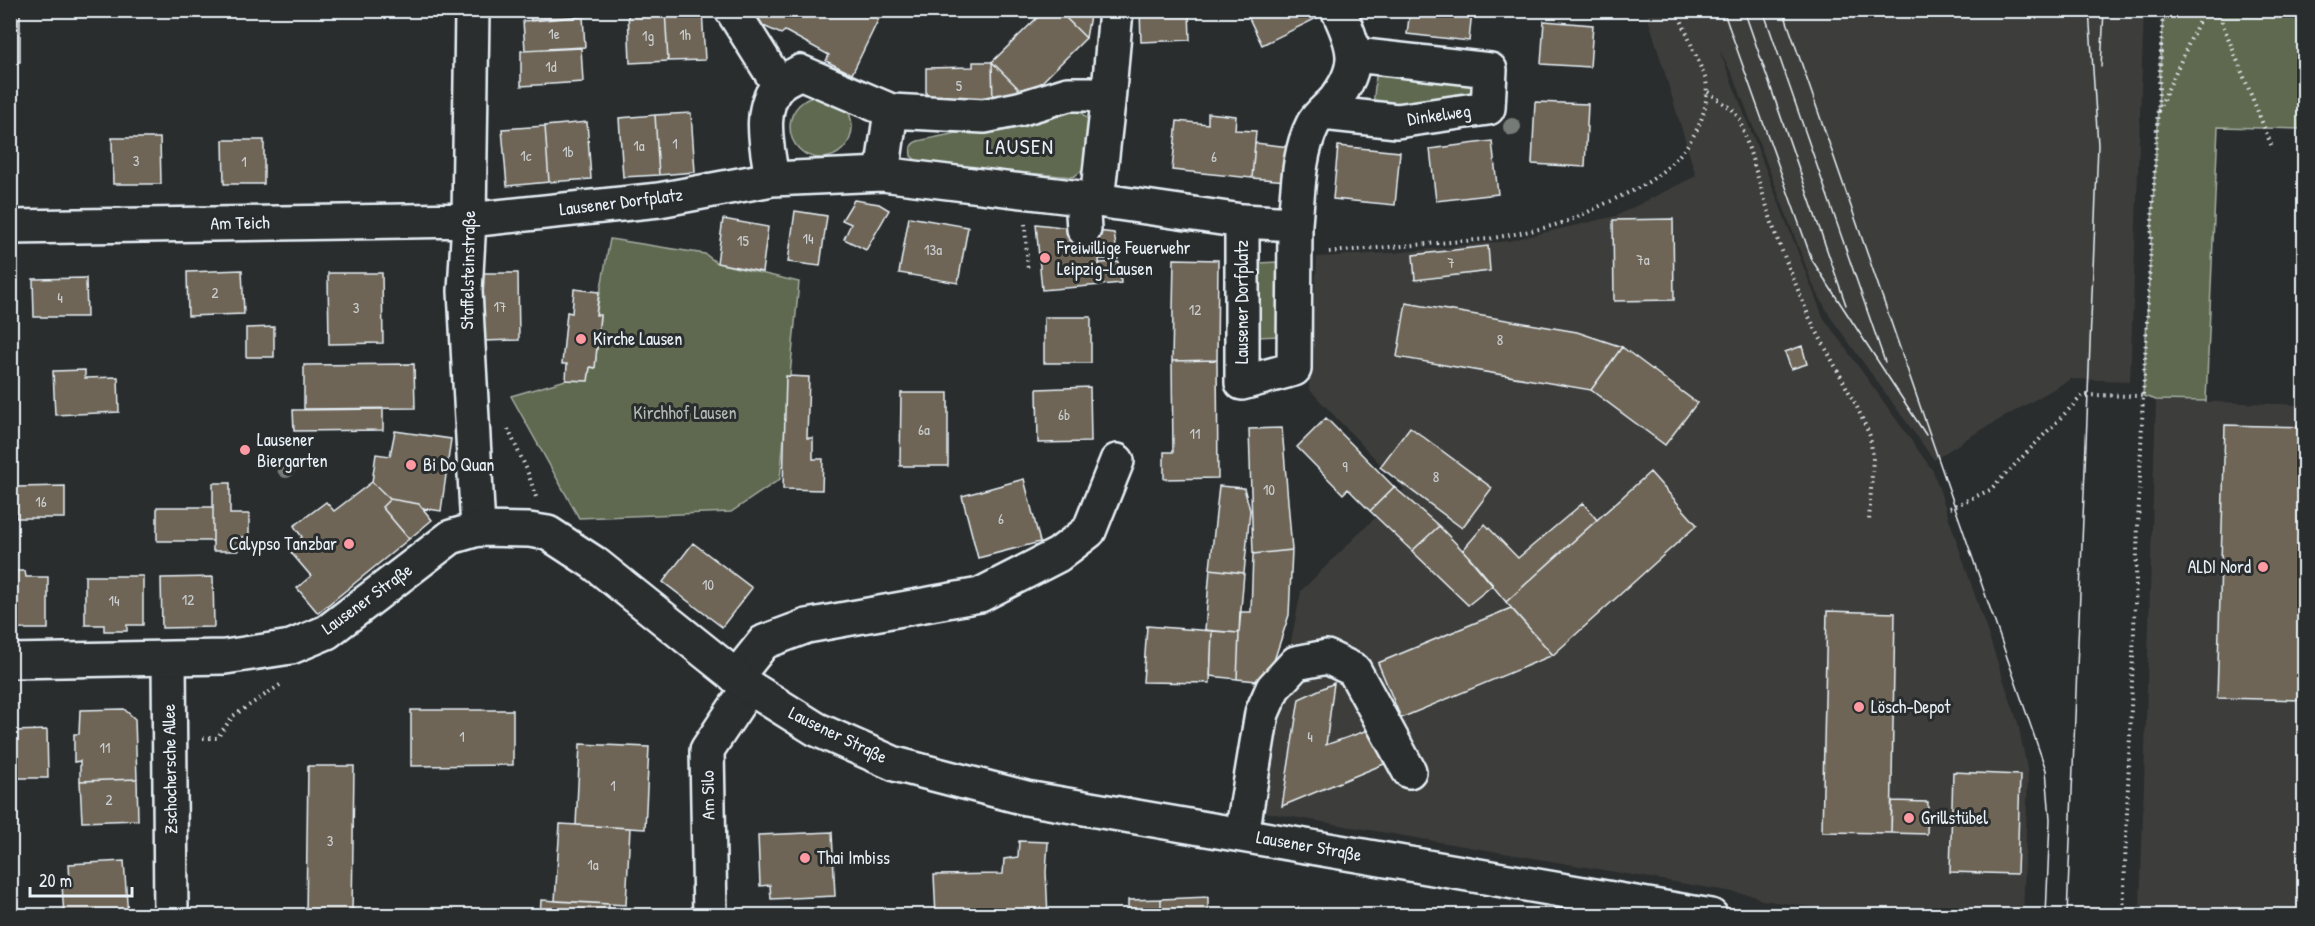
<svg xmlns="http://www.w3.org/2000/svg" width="2315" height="926" font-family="'Patrick Hand',sans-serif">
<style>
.built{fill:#3e3e3a}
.green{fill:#5f694f;stroke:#a4ada4;stroke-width:1.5}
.building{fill:#6e6556;stroke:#e8f1f8;stroke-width:1.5}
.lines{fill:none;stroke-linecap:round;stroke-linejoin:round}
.minor-casing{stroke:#e8f1f8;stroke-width:38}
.major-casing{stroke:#e8f1f8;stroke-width:38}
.path{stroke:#e8f1f8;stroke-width:4;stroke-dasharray:1.5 4.5;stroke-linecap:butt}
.minor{stroke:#2a2d2e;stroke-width:33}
.major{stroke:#2a2d2e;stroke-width:33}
.tram{stroke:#e8f1f8;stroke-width:1.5}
.tree{fill:#747b78}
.poi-dot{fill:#ff9aa2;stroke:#2a2d2e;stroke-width:2}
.labels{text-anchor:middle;stroke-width:6;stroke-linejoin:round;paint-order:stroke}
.number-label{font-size:15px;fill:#caced0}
.street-label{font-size:18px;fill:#e8f1f8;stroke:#2a2d2e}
.poi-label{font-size:18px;fill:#e8f1f8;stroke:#2a2d2e;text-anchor:start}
.park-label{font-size:18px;fill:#b1bbb4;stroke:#2a2d2e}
.quarter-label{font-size:21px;letter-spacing:1.5px;fill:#e8f1f8;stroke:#2a2d2e}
</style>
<rect width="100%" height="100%" fill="#2a2d2e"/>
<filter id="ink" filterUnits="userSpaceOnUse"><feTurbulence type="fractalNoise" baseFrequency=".0167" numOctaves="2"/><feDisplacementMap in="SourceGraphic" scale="12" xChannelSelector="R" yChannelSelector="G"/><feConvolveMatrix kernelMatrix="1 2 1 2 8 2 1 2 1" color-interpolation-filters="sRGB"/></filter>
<g filter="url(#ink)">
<path class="built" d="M1646 11H2144L2130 381 2071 379 1971 436 1934 460 1831 318 1813 285 1736 82 1719 49 1823 317 1933 471 2018 723 2028 774 2023 915H1872L1761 900 1753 895 1739 893 1258 811 1301 591 1404 489 1309 389 1317 257 1394 253 1508 241 1616 216 1696 176Z
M2156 400 2304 405V915L2140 910Z"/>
<path class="green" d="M2163 11H2304V129L2218 127 2206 401 2156 400 2143 396Z
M1405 70 1483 79 1481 99 1373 107 1376 76Z
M790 127a31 31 0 1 1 62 0a31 31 0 1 1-62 0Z
M1067 110H1079L1090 122 1083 170 1073 177 921 164 911 156C910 148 910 144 918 141Z
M610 239 705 254 717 263 799 282 780 479 731 512 579 518 511 396 566 380H588L590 367H595L600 316 596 315Z
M1278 262 1280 336 1258 337V263Z"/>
<path class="building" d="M10 10H20V62H10Z
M529 10H590V16L531 21Z
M628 10H665L668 61 630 63Z
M665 10H702L705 60 668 61Z
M751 10H883L852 74 826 61 829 55 785 31 781 34 748 19Z
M1045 10H1058L1086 38 1027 97 992 62Z
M1058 10H1091L1086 38Z
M1140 10H1189L1190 40 1141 42Z
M1245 10H1316L1319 17 1262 45Z
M1410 10H1472L1469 41 1407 34Z
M583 16 585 47 525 50 523 21Z
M1544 21 1593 25 1590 67 1541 64Z
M581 48 583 82 521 86V51Z
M973 62H992L993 104 926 105V68L973 67Z
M992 62 1027 97 993 104Z
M1535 102 1588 104 1585 167 1532 164Z
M691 113 695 172 659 175 655 115Z
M1208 113 1236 116 1235 130 1256 131 1252 178 1172 170 1177 121 1208 124Z
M655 115 659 175 623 177 619 118Z
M587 122 591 179 549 182 545 126Z
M545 126 549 182 507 186 502 129Z
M112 138H160L161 184H113Z
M223 140H264V184H224Z
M1492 141 1498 194 1436 201 1430 149Z
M1255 143 1290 147 1287 181 1252 178Z
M1338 146 1400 152 1395 205 1333 199Z
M854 200 879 204 889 210 866 250 844 239 851 224 842 220Z
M795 211 827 216 820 266 788 262Z
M909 217 968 227 958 283 899 273Z
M723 219 768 227 762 272 717 263Z
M1673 219 1674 300 1614 301 1613 220Z
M1036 224 1114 233 1118 259H1099L1101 285 1042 290Z
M1488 246 1490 271 1415 280 1413 255Z
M1174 259 1218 260 1217 360 1172 361Z
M1119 262 1121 283 1101 285 1099 263Z
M242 270 244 314 188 316 187 272Z
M328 273H382L383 343 329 344Z
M481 273H518L519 340 482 341Z
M86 278 87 317H34L33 279Z
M574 289 599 292 596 315H600L595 368 590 367 588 381 566 380 567 364H562L567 312 572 313Z
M1406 303 1577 332 1622 347 1591 390 1397 357Z
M1044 317H1091V363H1044Z
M274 327V357H246V328Z
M1802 346 1807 364 1791 369 1785 352Z
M1622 347 1697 403 1665 445 1591 390Z
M1217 360 1218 478 1164 479V452H1173L1172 361Z
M414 364 415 408 304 409V365Z
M85 370V378L118 377 119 412 55 415 53 371Z
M786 376 809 377 807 438H813V459H823L822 490 783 489Z
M1090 387 1091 442 1038 443 1037 389Z
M901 393H948V466H900Z
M383 409V430L294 431 293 410Z
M1326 418 1394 487 1370 511 1348 489 1343 494 1297 447Z
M2225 425 2304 427V700L2217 698Z
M1410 427 1492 488 1462 528 1380 467Z
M1282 428 1292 550 1253 554 1249 429Z
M395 431 451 439 441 511 422 508 419 504 390 499 372 482 376 454 390 456Z
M1650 472 1697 525 1553 655 1506 602Z
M1024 479 1040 542 978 558 962 496Z
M372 482 390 499 382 507 409 539 318 613 297 588 311 576 288 549 302 537 294 526 326 502 334 511Z
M213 483H230V514H249V537H238V551H213Z
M65 486V518H16V487Z
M1219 486 1244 488 1250 510 1244 573 1210 569Z
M1394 487 1439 526 1412 551 1370 511Z
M390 499 419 504 432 520 409 539 382 507Z
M1583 503 1597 520 1506 602 1463 550 1485 524 1518 558Z
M157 507H213V541H157Z
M1439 526 1472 560 1493 585 1468 605 1412 551Z
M693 543 752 588 722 627 663 582Z
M1292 550 1289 615 1267 682 1237 679 1240 612H1251L1253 554Z
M1210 569 1244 573 1239 633 1205 630Z
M10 571H25L26 577H48V629H10Z
M85 576H143V625H127V631H104V625H85Z
M213 577 214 627 162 628 161 578Z
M1511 608 1553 655 1401 718 1378 663Z
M1827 611 1895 613 1891 833 1822 832Z
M1147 626 1212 631 1210 683 1143 682Z
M1212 631 1239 633 1237 679 1210 676Z
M1334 683 1326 745 1371 729 1384 764 1282 806 1299 699Z
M124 709 135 719 137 779 80 781V761L74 762V734H79L80 710Z
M411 710H513V765L411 766Z
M47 730 48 778H11L10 731Z
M580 744 649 747 645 829 576 825Z
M308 766H354L352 916H306Z
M1953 772 2020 775 2017 874 1950 872Z
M137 779 138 820 82 822 80 781Z
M1892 801 1928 802 1927 834 1891 833Z
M560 824 630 828 626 905 555 901Z
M832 832 835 896 771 899 770 885 760 886 758 835Z
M1019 841 1048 842 1046 872 1048 916H936L934 875 1003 874 1004 859 1018 857Z
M124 861 128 916H64L62 885 70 884 69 864Z
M1208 897V916H1161V899Z
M1161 899V916H1128V900Z
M541 900 609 904V916H540Z"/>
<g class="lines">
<g class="minor-casing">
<path id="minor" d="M472 10 469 220 465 291 478 529
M732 10 779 85
M1108 102 1116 10
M891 111 984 116 1019 109 1068 94H1092L1108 102 1097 200
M1323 113 1397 121 1488 108 1490 70 1355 55
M772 179C768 150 756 108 780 84 785 79 794 76 800 72L891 111 882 174
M1082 198 1084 229
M1295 224C1298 192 1298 153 1313 124 1318 115 1328 108 1335 100 1362 66 1355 46 1338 10
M10 227 469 220 659 200 772 179 882 174 1097 200 1242 221 1295 224 1294 369 1242 383V221
M169 659 171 916
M736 677 764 642 807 626 980 595 1058 555 1089 531 1117 461
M1242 834 1262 713 1273 688 1296 663 1327 657 1354 670 1409 771
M710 916 707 750 749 687"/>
</g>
<g class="major-casing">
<path id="major" d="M10 661 225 657 291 647 327 632 451 537 478 529 529 530 548 533 594 563 749 687 816 729 895 764 1026 798 1711 916"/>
</g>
<path class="path" d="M2217 10 2272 147
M1708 92 1732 109 1740 120 1776 236 1809 317 1857 407 1870 436 1873 458 1869 522
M2158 111 2204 10
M1025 224 1028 271
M1329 252 1488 239C1514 234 1540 230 1565 222 1581 216 1595 208 1611 201 1620 196 1631 192 1640 187 1677 166 1712 125 1706 80L1677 10
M508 429 527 470 536 497
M1950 508 1990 490 2083 395 2143 396
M203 738H217L233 716 280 685
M2123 916 2143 396 2163 10"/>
<use href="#minor" class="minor"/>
<use href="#major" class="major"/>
<path class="tram" d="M1723 10 1812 260 1926 435
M1744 10 1846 305
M1763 10 1885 362
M1783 10 2046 770 2050 819 2046 916
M2101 67 2104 10
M2067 916 2098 145 2089 10"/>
</g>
<g class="tree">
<circle cx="1512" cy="127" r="9"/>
<circle cx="286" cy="469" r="9"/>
</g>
</g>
<g class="poi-dot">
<circle cx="1045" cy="258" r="6"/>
<circle cx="581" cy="339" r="6"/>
<circle cx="245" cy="450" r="6"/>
<circle cx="411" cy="465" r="6"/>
<circle cx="349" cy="544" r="6"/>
<circle cx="2263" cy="567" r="6"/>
<circle cx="1859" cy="707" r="6"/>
<circle cx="1909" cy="818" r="6"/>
<circle cx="805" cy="858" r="6"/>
</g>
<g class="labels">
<g class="number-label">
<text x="554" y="39">1e</text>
<text x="685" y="40">1h</text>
<text x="648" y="41">1g</text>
<text x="551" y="72">1d</text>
<text x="959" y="91">5</text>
<text x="675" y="149">1</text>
<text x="639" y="151">1a</text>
<text x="568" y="157">1b</text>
<text x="526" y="161">1c</text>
<text x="1214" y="162">6</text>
<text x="136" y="166">3</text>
<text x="244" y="167">1</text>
<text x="808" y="244">14</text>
<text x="743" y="246">15</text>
<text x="933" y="255">13a</text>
<text x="1643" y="265">7a</text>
<text x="1451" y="268">7</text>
<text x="215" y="298">2</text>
<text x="60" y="303">4</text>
<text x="500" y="312">17</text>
<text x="356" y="313">3</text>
<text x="1195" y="315">12</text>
<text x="1500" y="345">8</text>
<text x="1064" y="420">6b</text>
<text x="924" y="435">6a</text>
<text x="1195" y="439">11</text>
<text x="1345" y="472">9</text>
<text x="1436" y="482">8</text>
<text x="1269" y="495">10</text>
<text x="41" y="507">16</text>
<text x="1001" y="524">6</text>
<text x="708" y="590">10</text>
<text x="188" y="605">12</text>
<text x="114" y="606">14</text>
<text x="462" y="742">1</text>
<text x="1310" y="742">4</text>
<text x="105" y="753">11</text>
<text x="613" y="791">1</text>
<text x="109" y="805">2</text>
<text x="330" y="846">3</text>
<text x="593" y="870">1a</text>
</g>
<g class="street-label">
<text transform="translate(1439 115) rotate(-8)" y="6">Dinkelweg</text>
<text transform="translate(621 202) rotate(-7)" y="6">Lausener Dorfplatz</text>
<text transform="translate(240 223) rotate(-1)" y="6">Am Teich</text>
<text transform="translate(468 270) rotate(-89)" y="6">Staffelsteinstraße</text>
<text transform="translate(1242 302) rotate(-90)" y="6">Lausener Dorfplatz</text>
<text transform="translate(367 599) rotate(-36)" y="6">Lausener Straße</text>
<text transform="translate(838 735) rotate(26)" y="6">Lausener Straße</text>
<text transform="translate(170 769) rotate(-91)" y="6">Zschochersche Allee</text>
<text transform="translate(708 795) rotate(-91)" y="6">Am Silo</text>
<text transform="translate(1309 846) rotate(10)" y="6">Lausener Straße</text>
</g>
<g class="poi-label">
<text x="1057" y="254">Freiwillige Feuerwehr<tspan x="1057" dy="21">Leipzig-Lausen</tspan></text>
<text x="593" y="345">Kirche Lausen</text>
<text x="257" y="446">Lausener<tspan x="257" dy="21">Biergarten</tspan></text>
<text x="423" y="471">Bi Do Quan</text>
<text x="337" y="550" text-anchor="end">Calypso Tanzbar</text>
<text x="2251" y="573" text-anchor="end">ALDI Nord</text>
<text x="1871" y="713">Lösch-Depot</text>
<text x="1921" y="824">Grillstübel</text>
<text x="817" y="864">Thai Imbiss</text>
</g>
<g class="park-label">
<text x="685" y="419">Kirchhof Lausen</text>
</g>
<g class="quarter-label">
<text x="1020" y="154">LAUSEN</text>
</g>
</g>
<rect width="2315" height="926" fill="none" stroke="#2a2d2e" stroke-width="36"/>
<rect x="18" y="18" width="2279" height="890" fill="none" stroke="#e8f1f8" stroke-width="2" filter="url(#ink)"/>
<path d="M30 887v9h102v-9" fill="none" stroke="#e8f1f8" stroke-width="3"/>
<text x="39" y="887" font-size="18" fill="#e8f1f8" stroke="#2a2d2e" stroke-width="4.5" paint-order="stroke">20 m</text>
</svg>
